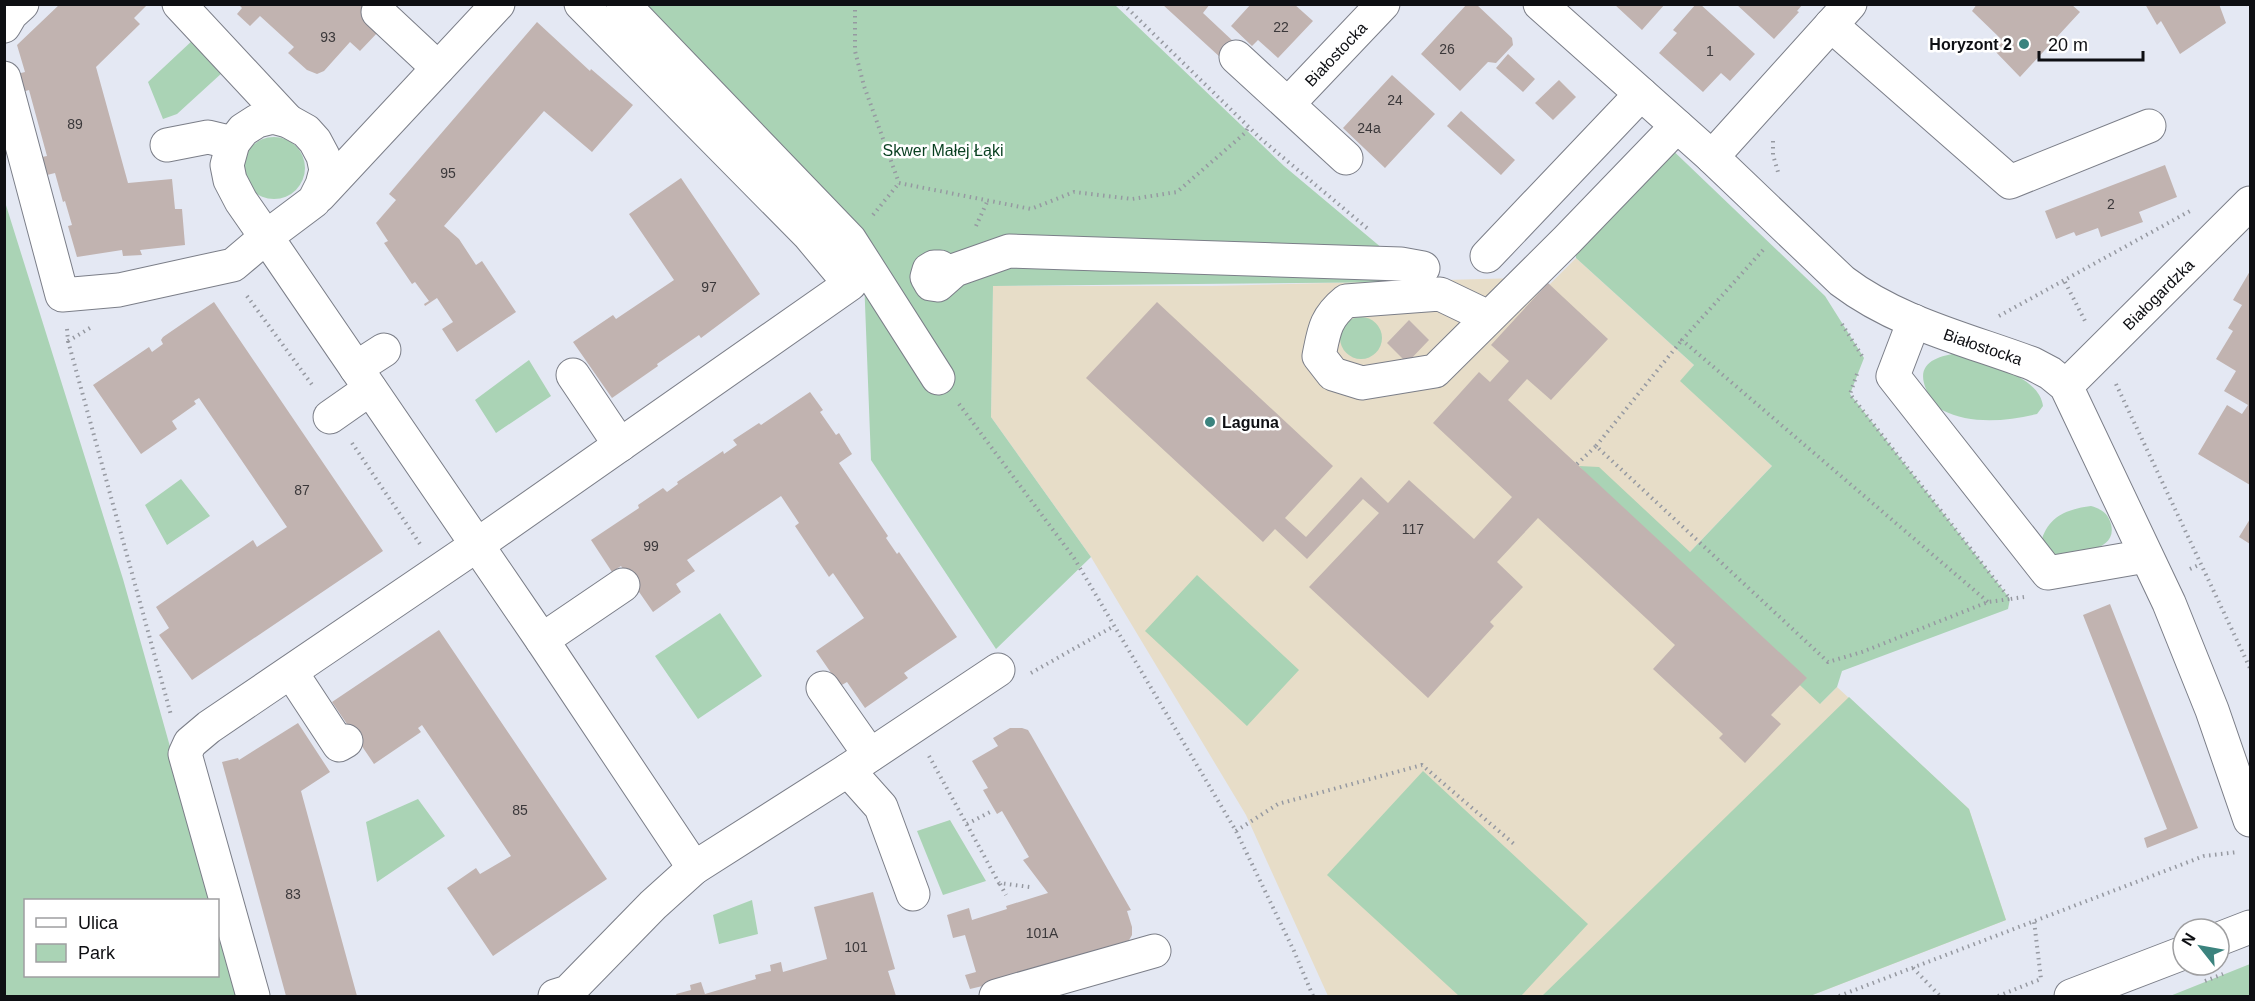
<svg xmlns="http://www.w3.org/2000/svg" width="2255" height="1001" font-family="Helvetica,sans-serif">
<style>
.education{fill:#e7ddc8}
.green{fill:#aad3b5}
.building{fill:#c1b3b0}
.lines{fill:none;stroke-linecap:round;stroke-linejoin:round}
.minor-casing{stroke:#7b7e88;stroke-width:35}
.path{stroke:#9699a1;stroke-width:4;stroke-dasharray:1.5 4.5;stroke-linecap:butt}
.minor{stroke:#fff;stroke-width:33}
.poi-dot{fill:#3b837e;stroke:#fff;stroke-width:2}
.labels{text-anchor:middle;stroke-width:5;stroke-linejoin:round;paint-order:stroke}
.number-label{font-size:14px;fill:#3b383a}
.poi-label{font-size:16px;font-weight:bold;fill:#0e0f13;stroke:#fff;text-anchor:end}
.street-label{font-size:16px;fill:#0e0f13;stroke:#fff}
.park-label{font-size:16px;fill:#083f20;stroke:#fff}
</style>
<rect width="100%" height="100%" fill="#e4e8f3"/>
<path class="education" d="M1576 258 1694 365 1681 381 1772 466 1690 552 1821 703 1837 687 1969 809 2006 920 1810 996H1328L1246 815 1091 557 991 417 993 286H1212L1521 278 1540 294Z"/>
<path class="green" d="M606 5H1115L1284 166 1401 264 1408 282 993 286 991 417 1091 557 996 649 871 460 864 278Z
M194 39 223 72 177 114 163 119 148 82Z
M243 168a31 31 0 1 1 62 0a31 31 0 1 1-62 0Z
M1663 141 1825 296 1864 358 1850 394 2010 599 2008 609 1842 671 1837 687 1820 704 1675 568 1579 466 1599 467 1690 552 1772 466 1680 381 1694 365 1576 258 1573 230Z
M5 202 123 579 213 900H26V976H218V918L239 996H5Z
M1340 338a21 21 0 1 1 42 0a21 21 0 1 1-42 0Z
M1959 353C1984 363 2039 375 2043 406L2037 414C2007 421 1971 425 1942 410 1934 406 1929 397 1926 389 1915 363 1937 356 1959 353Z
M529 360 551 396 496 433 475 400Z
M181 479 210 516 167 545 145 505Z
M2091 506C2101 509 2108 513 2111 524 2118 552 2077 552 2058 556L2053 554 2042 539C2049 516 2068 509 2091 506Z
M1197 575 1299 670 1247 726 1145 631Z
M720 613 762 676 698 719 655 656Z
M1849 697 1969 809 2006 920 1810 996H1542Z
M1423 771 1588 924 1521 996H1459L1327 875Z
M418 799 445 836 377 882 366 822Z
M950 820 986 881 943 895 917 831Z
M752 900 758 934 719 944 713 915Z
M2250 964V996H2170Z"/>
<path class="building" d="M60 4H148L134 18 140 24 96 67 128 183 172 179 175 209H182L185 245 140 250 142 255 123 256 122 250 77 257 68 226 72 225 65 201 63 202 55 173 47 175 42 157 47 156 29 90 22 92 17 74 25 72 17 45Z
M238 4H385L379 31 360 51 350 42 324 71 317 74 307 70 288 53 294 47 260 16 250 26 237 14 242 8Z
M1162 4H1210L1203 13 1235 43 1221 58Z
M1251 4H1294L1313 21 1278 58 1258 40 1252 46 1231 26Z
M1467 4H1476L1512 38 1513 45 1496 63 1488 62 1460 91 1421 54Z
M1614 4H1665L1642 30Z
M1696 4H1700L1755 54 1730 81 1721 73 1703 92 1659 53 1677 33 1673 30Z
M1736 4H1803L1797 11 1799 12 1774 39Z
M1977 4H2071L2080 12 2020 77 1993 49 2001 39 1972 11Z
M2145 4H2219L2226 23 2180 54 2161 21 2157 25Z
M537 22 590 71 591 69 633 105 592 152 544 111 444 226 459 239 476 265 482 261 516 312 457 352 442 329 453 322 437 298 425 306 424 304 429 301 415 282 412 284 384 243 388 241 376 223 396 200 389 194Z
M1508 54 1535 79 1523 92 1496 68Z
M1392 75 1435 114 1385 168 1343 128Z
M1559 80 1576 97 1553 120 1535 103Z
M1461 111 1515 160 1501 175 1447 126Z
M2165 165 2177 197 2139 212 2143 222 2101 237 2098 228 2076 236 2074 232 2056 239 2045 211Z
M681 178 760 294 701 338 699 335 657 364 658 366 612 398 573 342 613 315 616 319 674 280 629 214Z
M2250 271V485L2198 454 2227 405 2242 414 2248 405 2224 391 2236 371 2216 359 2233 331 2228 328 2242 305 2233 300Z
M1548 283 1608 339 1551 400 1527 379 1508 400 1807 678 1771 715 1781 724 1745 763 1719 738 1723 734 1653 669 1675 645 1538 518 1497 562 1523 587 1490 622 1494 626 1428 698 1309 587 1379 513 1363 499 1307 559 1275 529 1263 542 1086 378 1157 302 1333 466 1285 518 1306 537 1361 477 1388 503 1409 480 1474 539 1512 497 1433 423 1479 372 1490 382 1509 361 1491 345Z
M214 302 383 551 192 680 159 635 169 628 156 607 253 540 257 547 287 527 199 398 194 401 196 404 172 421 177 429 141 454 93 385 149 347 152 352 163 344 161 340 163 337Z
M1409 320 1429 340 1407 363 1387 343Z
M810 392 823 410 820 412 836 435 839 433 852 454 839 463 888 536 886 538 897 554 899 552 957 637 904 673 908 678 865 708 847 682 840 686 816 651 864 618 833 573 829 577 795 526 799 523 781 496 687 560 695 571 676 584 681 592 653 612 621 566 612 572 591 540 639 508 638 505 663 488 667 492 678 484 677 482 723 451 724 454 737 445 733 440 759 423 761 425Z
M2250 519V544L2239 537Z
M2110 604 2198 828 2147 848 2144 838 2167 829 2083 615Z
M439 630 607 879 493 956 447 888 476 868 480 874 511 856 422 725 418 728 421 732 374 764 332 702Z
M298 723 330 772 301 791 357 996H286L222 762 238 758 239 760Z
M1010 728H1022L1028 730 1031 735 1131 910 1127 911 1132 927V935L1128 942 1028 975 970 989 965 975 976 972 965 935 953 938 947 915 969 908 972 920 1007 909 1006 906 1048 893 1023 860 1029 857 1002 811 997 814 983 790 988 788 972 761 998 746 993 738Z
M873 892 895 969 888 971 896 996H677L676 994 691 990 690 985 701 982 705 994 756 979 755 975 771 971 770 965 781 962 783 972 827 959 814 907Z"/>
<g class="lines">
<g class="minor-casing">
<g id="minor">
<path d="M179 4 288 121"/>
<path d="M623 4 850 240 938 378"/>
<path id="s1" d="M1540 4 1712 157 1842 281C1897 323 1969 340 2033 364L2050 373 2066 386 2169 603 2212 710 2250 820"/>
<path d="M378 12 438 68"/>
<path d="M1831 25 2010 182 2149 126"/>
<path d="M4 26 11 14 22 4"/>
<path d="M1236 57 1346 158"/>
<path d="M4 78 62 295 119 290 233 265 266 237 314 201 322 185 326 170 323 156 315 141 306 131 288 121 273 117 257 121 243 130 233 143 227 165 230 180 241 201 266 237 272 245 542 640 694 868"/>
<path id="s2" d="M1288 104 1383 4"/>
<path d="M167 145 208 137 233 143"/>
<path d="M1712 157 1850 4"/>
<path d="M319 196 498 4"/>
<path d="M1487 256 1641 94"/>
<path d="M946 277 940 267H934L929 270 927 277 931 284 938 285 955 270 1009 251 1401 264 1423 268"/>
<path d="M1488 317 1440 294 1346 301C1325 318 1324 331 1319 356L1333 374 1362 383 1435 371 1567 240 1677 126"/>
<path d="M1914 321 1893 376 2048 573 2146 556"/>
<path d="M356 368 384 350"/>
<path d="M573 375 620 445"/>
<path id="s3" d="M2066 386 2250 203"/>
<path d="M330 417 370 389"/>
<path d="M542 640 623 585"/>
<path d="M291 672 339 745 346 741"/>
<path d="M823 688 870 755"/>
<path d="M848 770 881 807 913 894"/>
<path d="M2219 939 2250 927"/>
<path d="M253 996 185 754 190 743 209 727 477 545 850 284 809 235 581 4"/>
<path d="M555 996 568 992 653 905 694 868 848 770 998 670"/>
<path d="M996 996 1154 951"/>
<path d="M2071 996 2183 953"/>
</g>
</g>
<path class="path" d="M855 4V51L864 86 899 183
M1123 4 1261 139 1368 229
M2248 4 2250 9
M1773 141V155L1778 172
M899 183 1031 209 1074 192 1132 199 1177 192 1245 133 1249 126
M873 215 899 183
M976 226 987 202
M1763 250 1682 340 1988 602
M2065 282 2085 321
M247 296 313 386
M1999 316 2190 211
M1842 324 1864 359
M67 329 68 341 90 328
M68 341 171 715
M1857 374 1850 394 2010 599 2024 597
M2116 384 2250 668
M959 404 1074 558 1236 831 1294 951 1313 996
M352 443 420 544
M1596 446 1682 340
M1577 464 1596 446 1828 662 1862 652 1988 602 2010 599
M2190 569 2201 564
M1031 673 1114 626
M929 756 999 883 1030 887
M967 824 990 812
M1236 831 1278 804 1422 765 1514 844
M1000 884 1006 895
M1913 968 1940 996
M2205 981 2223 974
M1839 996 2204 856 2238 852
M1998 996 2041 979 2034 921"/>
<use href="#minor" class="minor"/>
</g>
<g class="poi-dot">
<circle cx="2024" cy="44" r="6"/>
<circle cx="1210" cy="422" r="6"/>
</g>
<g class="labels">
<g class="number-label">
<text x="1281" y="32">22</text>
<text x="328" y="42">93</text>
<text x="1447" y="54">26</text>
<text x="1710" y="56">1</text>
<text x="1395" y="105">24</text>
<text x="75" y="129">89</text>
<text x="1369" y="133">24a</text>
<text x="448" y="178">95</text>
<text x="2111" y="209">2</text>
<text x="709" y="292">97</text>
<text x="302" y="495">87</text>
<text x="1413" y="534">117</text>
<text x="651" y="551">99</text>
<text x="520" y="815">85</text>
<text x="293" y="899">83</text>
<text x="1042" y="938">101A</text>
<text x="856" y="952">101</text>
</g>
<g class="poi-label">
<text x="2012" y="50">Horyzont 2</text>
<text x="1222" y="428" text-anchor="start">Laguna</text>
</g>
<g class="street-label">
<text dy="6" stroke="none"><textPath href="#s2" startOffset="69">Białostocka</textPath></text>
<text dy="6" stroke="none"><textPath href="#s3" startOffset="130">Białogardzka</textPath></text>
<text dy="6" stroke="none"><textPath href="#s1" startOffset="566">Białostocka</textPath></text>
</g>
<g class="park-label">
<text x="943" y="156">Skwer Małej Łąki</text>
</g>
</g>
<rect width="2255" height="1001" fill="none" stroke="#0e0f13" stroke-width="12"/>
<rect x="24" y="899" width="195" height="78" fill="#ffffff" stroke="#9f9fa1" stroke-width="1.5"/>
<rect x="36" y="918" width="30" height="9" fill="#ffffff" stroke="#9f9fa1" stroke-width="1.5"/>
<text x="78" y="929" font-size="18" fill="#0e0f13">Ulica</text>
<rect x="36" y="944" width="30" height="18" fill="#aad3b5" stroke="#9f9fa1" stroke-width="1.5"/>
<text x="78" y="959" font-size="18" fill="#0e0f13">Park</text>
<g transform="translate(2201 947) rotate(301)"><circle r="28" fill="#ffffff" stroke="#9f9fa1" stroke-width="1.5"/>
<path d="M0-4.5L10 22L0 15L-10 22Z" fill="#3b837e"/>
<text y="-9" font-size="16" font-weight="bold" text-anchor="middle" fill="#0e0f13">N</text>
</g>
<path d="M2039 51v9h104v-9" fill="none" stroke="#0e0f13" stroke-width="3"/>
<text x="2048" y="51" font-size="18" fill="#0e0f13" stroke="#ffffff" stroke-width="4.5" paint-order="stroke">20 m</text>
</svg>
